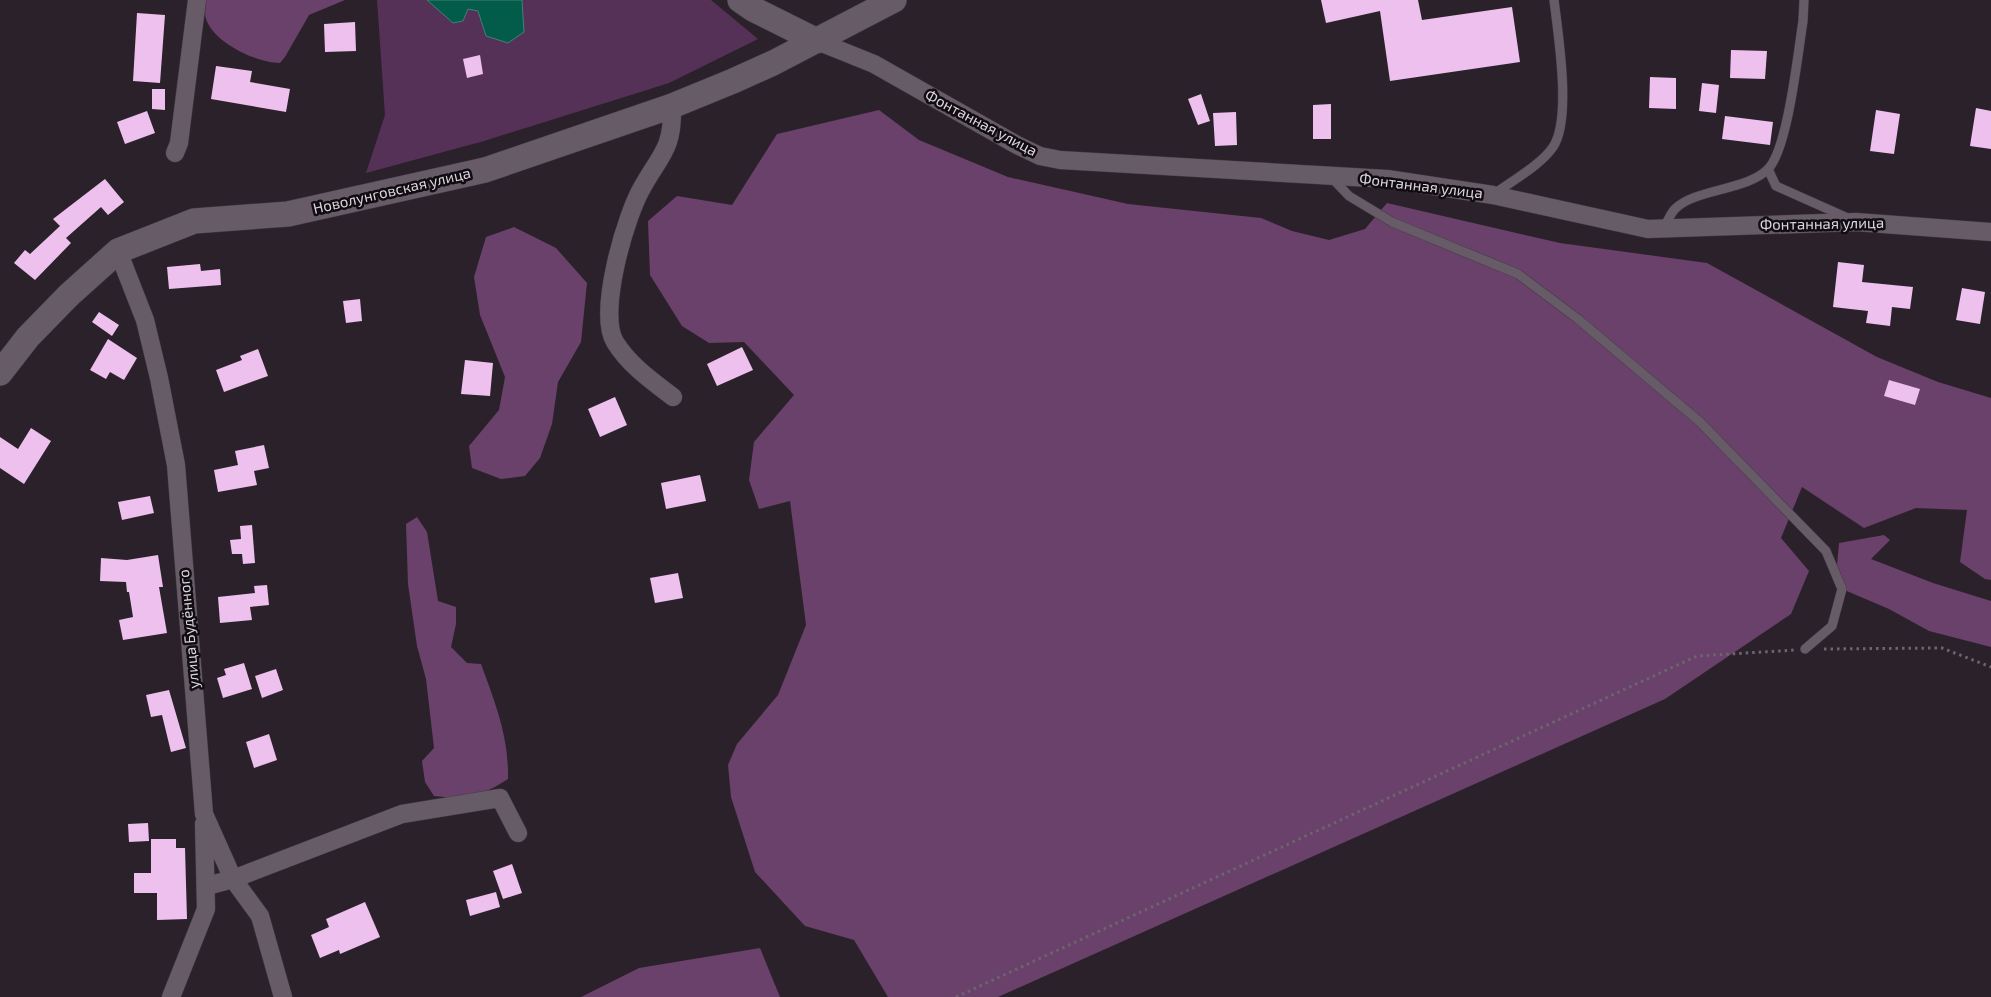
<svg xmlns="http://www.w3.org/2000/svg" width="1991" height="997" font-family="'Exo 2',sans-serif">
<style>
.green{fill:#563157}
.forest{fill:#69416a}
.water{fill:#035b49;stroke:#448075}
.building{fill:#eec0ee}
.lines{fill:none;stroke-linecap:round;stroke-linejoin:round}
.lane-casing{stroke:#433c43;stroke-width:10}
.street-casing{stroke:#433c43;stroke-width:19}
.secondary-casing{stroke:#433c43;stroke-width:26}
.path{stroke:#6d656d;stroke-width:3;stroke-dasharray:2.5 4;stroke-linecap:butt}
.lane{stroke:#665b66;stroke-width:9}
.street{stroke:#665b66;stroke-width:18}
.secondary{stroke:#665b66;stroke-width:25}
.labels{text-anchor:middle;stroke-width:5;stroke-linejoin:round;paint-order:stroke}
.street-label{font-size:15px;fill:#ddd7dd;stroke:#110c11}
</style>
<rect width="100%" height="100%" fill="#2b212b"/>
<path class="green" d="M377 0H711L758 39 669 83 484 141 366 173 385 115Z"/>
<path class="forest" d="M206 0H345L309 15 285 57 280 63C257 63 214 43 206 19 204 14 206 6 206 0Z
M879 110 919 140 1008 177 1128 204 1261 218 1292 231 1329 240 1365 229 1387 203 1560 243 1707 263 1877 357 1938 382 1991 398V580L1985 579 1960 562 1967 510 1916 508 1864 528 1802 487 1781 538 1809 571 1791 614 1665 699 998 997H888L854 940 805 926 755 872 731 797 728 765 737 744 778 695 806 625 790 501 759 509 749 480 754 442 794 395 744 342 709 343 682 326 650 275 648 221 677 196 732 205 777 134Z
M514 227 556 248 587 283 581 342 558 382 552 424 540 458 525 476 501 479 472 468 469 446 499 410 505 377 480 315 474 277 486 237Z
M417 517 427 532 438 601 456 607V624L451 647 467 663 481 664C495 702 509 737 508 779 482 796 466 800 434 796L425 782 422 761 434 748 426 679 417 646 408 584 406 524Z
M1884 535 1890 540 1871 559 1933 583 1991 601V647L1929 631 1889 609 1842 589 1836 576 1839 543Z
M760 948 780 997H581L639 968Z"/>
<path class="water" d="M427 0H522L524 32 508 43 486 36 478 11 468 9 463 21 453 23Z"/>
<path class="building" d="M1321 0H1418L1422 20 1512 7 1520 62 1390 81 1380 11 1326 23Z
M137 13 165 15 160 83 133 81Z
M355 22 356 51 325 52 324 24Z
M1731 50 1767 51 1765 79 1730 78Z
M480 55 483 74 467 78 463 59Z
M216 66 252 71 250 82 290 89 286 112 211 99Z
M1650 77 1676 78V109L1649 108Z
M1702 83 1719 85 1716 113 1699 111Z
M152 89H165V110L152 109Z
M1201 94 1210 121 1198 125 1188 99Z
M1331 104V139H1313V105Z
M1976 108 1991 111V149L1970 146Z
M1876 110 1900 114 1894 154 1870 151Z
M147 111 155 133 125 144 117 122Z
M1236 112 1237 145 1215 146 1213 113Z
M1725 116 1773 122 1770 145 1722 139Z
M105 179 124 202 108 215 101 207 66 238 71 243 35 280 14 263 25 250 30 254 60 226 53 219Z
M1838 262 1864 265 1862 282 1913 287 1910 309 1892 307 1890 326 1866 323 1868 311 1833 307Z
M200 264 201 271 220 269 221 285 169 289 167 267Z
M1962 288 1985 292 1980 324 1956 320Z
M360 299 362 321 346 323 343 301Z
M99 312 119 325 112 336 92 322Z
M108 339 137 358 124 380 110 372 106 379 90 370Z
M742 347 753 370 717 386 707 364Z
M258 349 268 376 224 392 216 370 242 360 240 356Z
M465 360 493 363 490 396 461 394Z
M1889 380 1920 389 1915 405 1884 396Z
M615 397 627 425 600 437 588 409Z
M31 428 51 441 24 484 0 468V437L18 449Z
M264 445 269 468 254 471 257 485 218 492 214 470 238 465 235 451Z
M700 475 706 501 666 509 661 483Z
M150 496 154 513 122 520 118 502Z
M252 525 255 563 243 564 242 554H232L230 540 241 539 240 526Z
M158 555 163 587H159L167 633 123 640 119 620 133 617 129 592H127L126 582 100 581 101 558 127 560Z
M678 573 683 598 655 603 650 578Z
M267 585 269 605 250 607 252 620 220 623 218 597 255 593 254 586Z
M244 663 252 689 223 698 217 678 226 675 224 669Z
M276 669 283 690 262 698 255 676Z
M169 690 186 748 171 752 162 715 151 717 146 695Z
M269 734 277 760 254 768 246 742Z
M148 823 149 841 129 842 128 824Z
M151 839H176V848H185L187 919 157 920V893H134V873H151Z
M512 864 522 893 503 899 493 871Z
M496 892 500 907 470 916 466 900Z
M365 902 380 937 340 954 339 950 320 958 311 935 329 927 326 919Z"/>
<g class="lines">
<g class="lane-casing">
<path id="lane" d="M1768 169 1776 186 1850 219
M1330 176 1349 196 1392 222 1518 274 1578 319 1700 422 1826 551 1842 589 1832 626 1805 649
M1493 195C1510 182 1541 165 1553 147 1572 119 1558 34 1554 0
M1664 227C1668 221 1671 212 1676 208 1696 189 1748 190 1768 169 1788 149 1798 52 1803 21L1804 0"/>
</g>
<g class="street-casing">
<path id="street" d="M817 41 874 64 1017 145 1040 156 1060 160 1387 179 1493 195 1648 229 1856 222 1991 232
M672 106C673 148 662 153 643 186 626 214 597 313 615 342 629 365 652 381 673 397
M175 153 179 143 197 0
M118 251 145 320 159 378 176 465 204 814 233 879 260 916 283 997
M207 886 233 879 402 814 500 798 518 833
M171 997 206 909 204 824"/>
</g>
<g class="secondary-casing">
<path id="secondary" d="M740 0 753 9 817 41
M0 373 28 337 69 295 118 251 194 221 288 214 485 170 672 106 733 81 773 63 894 0"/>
</g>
<path class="path" d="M1824 649 1942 648 1991 667
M956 997 1697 656 1795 650"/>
<use href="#lane" class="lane"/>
<use href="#street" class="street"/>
<use href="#secondary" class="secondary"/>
</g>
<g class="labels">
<g class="street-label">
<text transform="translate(981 123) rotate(28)" y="5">Фонтанная улица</text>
<text transform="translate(1421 186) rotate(7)" y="5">Фонтанная улица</text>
<text transform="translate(392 191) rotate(-13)" y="5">Новолунговская улица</text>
<text transform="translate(1822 224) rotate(-1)" y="5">Фонтанная улица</text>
<text transform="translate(189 629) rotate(-95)" y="5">улица Будённого</text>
</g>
</g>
</svg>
